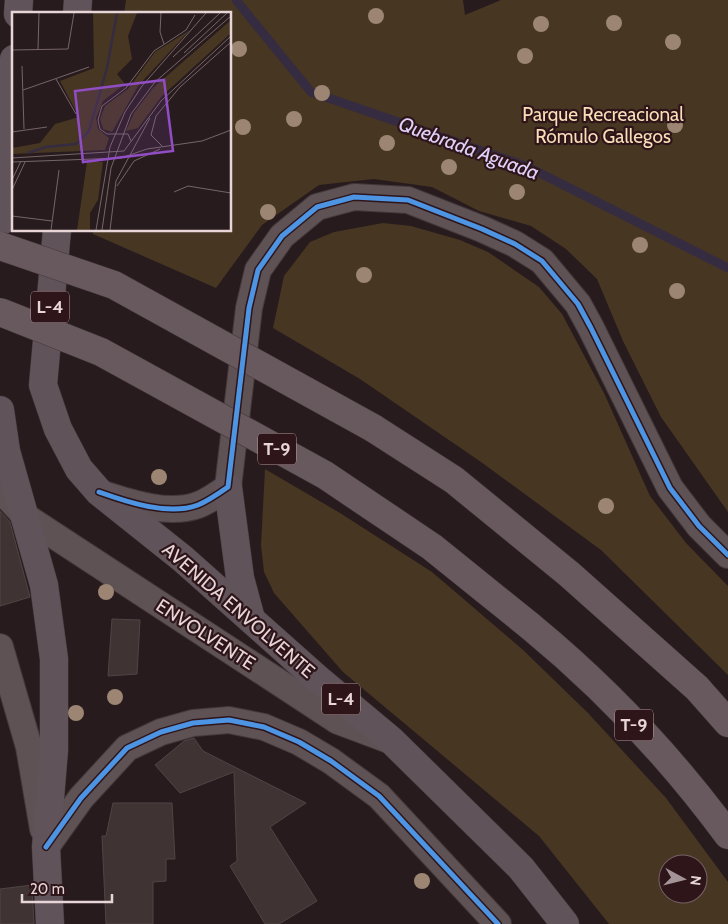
<svg xmlns="http://www.w3.org/2000/svg" width="728" height="924" viewBox="0 0 728 924" font-family="Cabin,sans-serif">
<style>
.green{fill:#463622;fill-rule:evenodd}
.lines{fill:none;stroke-linecap:round;stroke-linejoin:round}
.stream{stroke:#362c42;stroke-width:9}
.building{fill:#3f3433;stroke:#504544}
.street-casing{stroke:#43383a;stroke-width:28}
.primary-casing{stroke:#43383a;stroke-width:29}
.highway-casing{stroke:#43383a;stroke-width:29}
.street{stroke:#5e5254;stroke-width:26}
.primary{stroke:#605359;stroke-width:28}
.highway{stroke:#68595f;stroke-width:28}
.highway-bridge-casing{stroke:#43383a;stroke-width:29;stroke-linecap:butt}
.highway-bridge{stroke:#68595f;stroke-width:28}
.cycleway-casing{stroke:#2e151a;stroke-width:8}
.cycleway{stroke:#4d94e3;stroke-width:5}
.tree{fill:#9c8673}
.labels{text-anchor:middle;stroke-width:4.5;stroke-linejoin:round;paint-order:stroke}
.shield{fill:#2e151a;stroke:#b09b9f;stroke-width:1}
.shield-label{font-size:18px;font-weight:bold;fill:#e8d5d8}
.park-label{font-size:19px;fill:#fbdeb8;stroke:#2e151a}
.street-label{font-size:19px;fill:#e8d5d8;stroke:#2e151a}
.water-label{font-size:20px;font-style:italic;fill:#e0d1fb;stroke:#2e151a}
.inset-river{fill:none;stroke:#362c42;stroke-width:2.5}
.inset-road{fill:none;stroke:#756568;stroke-width:1}
.view{fill:#914ec4;fill-opacity:0.15;stroke:#914ec4;stroke-width:2.5}
.inset-edge{fill:none;stroke:#e8d5d8;stroke-width:2.5}
</style>
<rect width="100%" height="100%" fill="#281b1e"/>
<g class="green">
<path d="M126 0H463L465 15 501 0H728V512L661 417 623 341 597 279 566 249 531 226 479 211 432 187 374 179 319 185 262 225 216 288 93 234V230H230V14H124Z"/>
<path d="M383 223 411 226 460 240 488 252 539 287 562 314 604 393 650 496 686 543 728 586V675L601 550 481 462 360 379 273 328 284 276 310 242 334 232Z"/>
<path d="M265 469 340 513 432 572 522 649 588 713 666 798 728 882V924H609L539 836 343 672 274 593 264 572 261 545ZM668 864H698V894H668Z"/>
</g>
<g class="lines">
<path class="stream" d="M236 0 311 92 526 166 728 268"/>
</g>
<g class="building">
<path d="M0 511 10 522 30 597 0 606Z"/>
<path d="M112 619 140 620 137 674 108 676Z"/>
<path d="M194 738 203 751 306 803 270 827 317 901 279 924H265L230 866 237 861 234 772 180 793 155 765 184 741Z"/>
<path d="M113 803H172L175 859H166V881L153 882V924H106L102 836H106Z"/>
<path d="M32 885 34 924H0V889Z"/>
</g>
<g class="lines">
<g class="street-casing">
<g id="street">
<path d="M0 489 26 517 338 721 386 739"/>
<path d="M100 493C128 502 168 516 198 505 209 501 218 494 228 487L249 308 258 270 282 236 317 207 354 197 408 200 482 229 515 244 542 261 578 304 591 328 670 488 699 526 728 555"/>
<path d="M0 647 29 747 43 829"/>
<path d="M46 847 81 798 127 748 161 732 193 723 229 720 264 727 299 742 331 761 379 796 498 924"/>
</g>
</g>
<g class="primary-casing">
<g id="primary">
<path d="M18 14 19 0"/>
<path d="M77 14 78 0"/>
<path d="M0 222 14 59"/>
<path d="M57 230 43 385 58 429 79 469 99 492 183 559 319 680 392 741 521 868 565 924"/>
<path d="M0 410 6 451 44 585 54 659V750L46 847 50 924"/>
<path d="M228 487 240 578 251 619"/>
</g>
</g>
<g class="highway-casing">
<g id="highway">
<path d="M373 428 454 480 569 574 697 688 728 723"/>
<path d="M530 626C603 686 672 759 728 835"/>
</g>
</g>
<use href="#street" class="street"/>
<use href="#primary" class="primary"/>
<use href="#highway" class="highway"/>
<g class="highway-bridge-casing">
<g id="highway-bridge">
<path d="M0 246 114 285 373 428"/>
<path d="M0 312 101 352 325 475 432 547 530 626"/>
</g>
</g>
<use href="#highway-bridge" class="highway-bridge"/>
<g class="cycleway-casing">
<g id="cycleway">
<path d="M99 492C127 502 168 516 198 505 208 501 218 494 228 487L249 308 258 270 282 236 317 207 354 197 408 200 482 229 515 244 542 261 578 304 591 328 670 488 699 526 728 555"/>
<path d="M46 847 81 798 127 748 161 732 193 723 229 720 264 727 299 742 331 761 379 796 498 924"/>
</g>
</g>
<use href="#cycleway" class="cycleway"/>
</g>
<g class="tree">
<circle cx="376" cy="16" r="8"/>
<circle cx="614" cy="23" r="8"/>
<circle cx="541" cy="24" r="8"/>
<circle cx="673" cy="42" r="8"/>
<circle cx="239" cy="49" r="8"/>
<circle cx="525" cy="56" r="8"/>
<circle cx="322" cy="93" r="8"/>
<circle cx="294" cy="119" r="8"/>
<circle cx="675" cy="125" r="8"/>
<circle cx="243" cy="127" r="8"/>
<circle cx="387" cy="143" r="8"/>
<circle cx="449" cy="167" r="8"/>
<circle cx="517" cy="192" r="8"/>
<circle cx="268" cy="212" r="8"/>
<circle cx="640" cy="245" r="8"/>
<circle cx="364" cy="275" r="8"/>
<circle cx="677" cy="291" r="8"/>
<circle cx="159" cy="477" r="8"/>
<circle cx="606" cy="506" r="8"/>
<circle cx="106" cy="592" r="8"/>
<circle cx="115" cy="697" r="8"/>
<circle cx="76" cy="713" r="8"/>
<circle cx="422" cy="881" r="8"/>
</g>
<g class="labels">
<g class="shield">
<rect x="31" y="291.5" width="38" height="31" rx="4"/>
<rect x="258" y="433.5" width="38" height="31" rx="4"/>
<rect x="322" y="683.5" width="38" height="31" rx="4"/>
<rect x="615" y="709.5" width="38" height="31" rx="4"/>
</g>
<g class="shield-label">
<text x="50" y="313">L-4</text>
<text x="277" y="455">T-9</text>
<text x="341" y="705">L-4</text>
<text x="634" y="731">T-9</text>
</g>
<g class="park-label">
<text x="603" y="121">Parque Recreacional<tspan x="603" dy="22">Rómulo Gallegos</tspan></text>
</g>
<g class="street-label">
<text transform="translate(239 610) rotate(41)" y="7">AVENIDA ENVOLVENTE</text>
<text transform="translate(206 634) rotate(33)" y="7">ENVOLVENTE</text>
</g>
<g class="water-label">
<text transform="translate(469 148) rotate(20)" y="7">Quebrada Aguada</text>
</g>
</g>
<g transform="translate(12 12)">
<rect width="219" height="219" fill="#281b1e"/>
<path d="M81 1H125L116 24 120 47 105 62 113 72 91 89 84 106 86 117 97 126 93 138 0 142V136L28 131 43 112 67 105 48 69 82 56ZM219 8V21L150 84 126 116 114 119 122 101 141 76ZM178 18 126 74 100 120 91 117 88 107 93 94 116 77 143 40ZM75 150H91L86 188 78 201V218H65Z" fill="#463622"/>
<path class="inset-river" d="M16 141 34 135 64 132 77 119 95 56 105 1"/>
<path class="inset-road" d="M149 1 148 20 152 32M26 37 27 1M0 38 56 37 62 1M172 41 215 1M161 45 208 1M10 54 12 117M44 67 64 102M11 78 77 55M0 120 35 115M119 129 116 122H95L88 117 86 108 90 94 114 76 142 39 174 18 183 3M150 134 139 123 144 104 168 75 219 30M0 146 112 139 149 89 219 24M0 150 109 146 135 137 190 129 219 118M0 168 9 149M105 174 122 149 148 137M0 178 13 150M162 180 176 174 219 181M0 204 40 209M39 218 47 158M84 218 98 135 113 100 130 74 194 1M90 218 99 156 119 102 143 70 219 4M98 218 104 169 138 106"/>
<path class="view" d="M152 68 161 139 71 150 63 79Z"/>
<rect width="219" height="219" class="inset-edge"/>
</g>
<g transform="translate(683 879) rotate(97)"><circle r="24" fill="#2e151a" stroke="#786266"/>
<path d="M0-4L9 19L0 12L-9 19Z" fill="#a59497"/>
<text y="-8" font-size="14" font-weight="bold" text-anchor="middle" fill="#e8d5d8">N</text>
</g>
<path d="M22 894v8h90v-8" fill="none" stroke="#e8d5d8" stroke-width="2.5"/>
<text x="30" y="894" font-size="15" fill="#e8d5d8" stroke="#2e151a" stroke-width="4" paint-order="stroke">20 m</text>
</svg>
